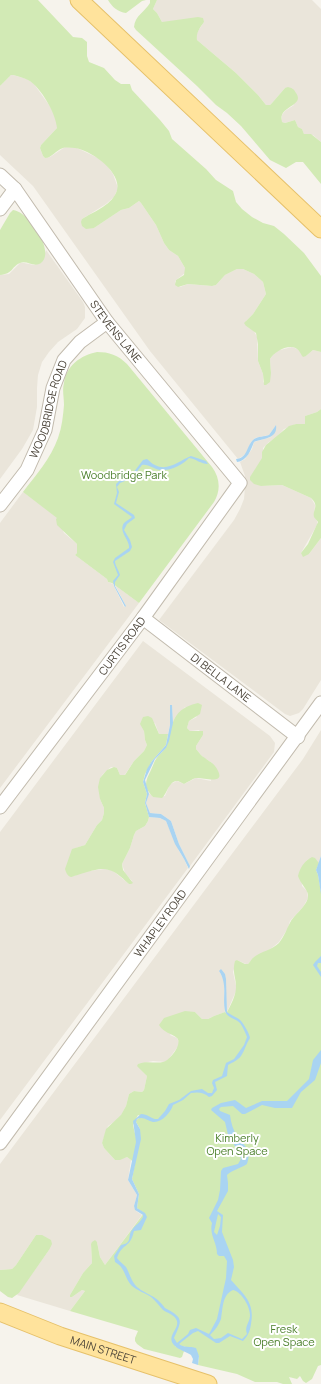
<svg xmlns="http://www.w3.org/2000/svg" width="321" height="1384" viewBox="0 0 321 1384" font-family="Manrope,sans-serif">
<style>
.residential{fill:#eae5da}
.green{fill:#d2eab5;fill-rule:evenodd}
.water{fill:#a9d4f2;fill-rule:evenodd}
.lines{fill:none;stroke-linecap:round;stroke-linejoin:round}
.minor-casing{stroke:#c2bbae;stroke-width:15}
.major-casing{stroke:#e6c16a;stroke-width:19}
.minor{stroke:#fff;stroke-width:13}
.major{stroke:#ffe39c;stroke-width:17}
.labels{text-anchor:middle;stroke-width:4;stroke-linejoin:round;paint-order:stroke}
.street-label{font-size:11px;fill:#4b4439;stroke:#fff}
.park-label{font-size:11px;fill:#4a7f2a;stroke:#fff}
</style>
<rect width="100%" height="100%" fill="#f6f3ec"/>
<g class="residential">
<path d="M157 0H312L321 9V142L313 135 304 134 302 129 298 127 295 120 285 123 282 122V115L285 111 294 105 285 88 272 103 270 105H266L258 95 236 73 197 40 196 35 198 31 204 22H162L157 13 153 9Z"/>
<path d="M11 75H13L27 79 34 84 49 105 57 120V128L41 145 40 148 43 156 45 158 50 157 65 147 77 148 98 158 106 164 113 174 118 188 114 197 106 204 82 219 94 228 121 210 129 208 139 201 141 203 156 225 164 243 169 250 178 256 185 268V273L176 280 175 282 180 287 188 284 211 286 216 285 225 275 237 269H243L254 274 263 282 266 294 253 314 246 321V326L254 331 257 337 258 361 263 374V383L271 373 270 359 276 351 292 347 297 349 306 356 313 350 321 352V409L317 412 305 416V424H296L284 429 276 438 269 442 263 448V458L257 467 261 486 282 485 311 498 315 505 314 516 317 521V525L301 553 309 554 321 538V680L303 709 299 713 290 716 285 714 159 620 234 520 240 509 244 499 245 487V476L240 462 245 459 252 449 254 442 271 437 276 425 269 435 255 438 251 442 246 454 238 459 150 351 33 186 0 155V86Z"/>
<path d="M46 250 83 302 85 307V318L77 329 58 342 49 352 42 362 38 375 37 388V407L33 430 22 449 0 479V275L9 274 20 263H24L34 265 40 263 42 262Z"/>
<path d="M23 492 58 518 64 533 77 544V553L75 555 107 579 108 582 113 584 124 607 126 606 115 585 139 603 0 788V523Z"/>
<path d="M143 641 270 736 275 743 274 752 190 866 179 844 171 821 161 814 150 813 146 803 149 793 153 797 165 796 170 784 175 782 177 781 184 784 196 778 211 781 212 763 203 757 196 749V746L203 735 199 730 190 731 187 728 189 721 197 717 185 707 173 723 172 706 170 705V725L168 734H159L155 723 144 731 145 740 147 745 144 751 134 761 124 776 120 775 117 768 111 767 103 774 100 778V799L104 808V813L102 820 97 825 85 845 76 848 74 876 82 872 104 869 112 870 129 884 132 881 125 873 122 864 130 848 134 835 136 831 145 826 148 821 149 817 160 818 166 821 179 851 184 859 188 868 0 1120V832Z"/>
<path d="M321 730V856L319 863 314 858 307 860 301 869 302 886 307 891 308 898 303 907 290 921 288 928 279 942 268 951 254 957 248 964H246L237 960 233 972 236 986V991L227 1012 225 974 219 971 224 980V1002L225 1012 214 1016 208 1019H202L195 1012 170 1035 177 1038 179 1042V1045L168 1060 165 1062 153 1061 138 1064V1066L147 1076 144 1090 142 1092 134 1091 129 1094 126 1106 121 1116 118 1119 108 1126 102 1143 104 1148 115 1160 127 1157 131 1160 128 1180 137 1195 134 1206 136 1211 142 1215 105 1265 100 1257 97 1242 91 1244 92 1263 83 1273 70 1295 72 1297 82 1290 85 1291 70 1311 17 1295 49 1250 36 1235 16 1265 12 1269 0 1270V1164L303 759Z"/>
</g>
<g class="green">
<path d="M0 0H38L73 37 82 38 87 42V56L89 62 104 68 115 80 121 84H130L132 90 160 120 169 131 172 139 206 169 216 180 233 191 236 202 242 209 252 217 263 223 274 226 284 234 304 253 321 276V352L313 350 306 356 303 357C301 355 300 351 297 349 289 343 274 352 270 359L271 373 270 382 266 385H264L263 374 258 361V344L256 333 246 326 244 323 253 314 266 294 263 282 254 274 243 269H237L225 275 216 285 212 286 188 284 178 287 175 285 176 280 184 275 185 268 178 256 169 250 164 243 156 225 141 203 139 201 129 208 121 210 94 228 86 229 82 226 81 222 82 219C93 212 110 206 116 193 125 174 91 150 75 148 71 148 66 147 63 148 56 150 52 158 45 158L43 156 40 148 41 145 57 128C56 114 41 87 28 80 24 78 18 76 13 75H11L0 86Z"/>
<path d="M108 0H146L142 1 126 13C118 12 112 7 108 0Z"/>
<path d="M150 0H157L153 9 157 13 162 22 198 17 203 18 204 22C200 28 196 32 197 40L236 73 258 95 266 105H270L272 103 285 88 288 87C292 88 294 89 296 93 304 104 285 106 282 115 281 117 282 120 282 122L285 123 295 120 298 127 302 129 304 134H311L321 142V184L303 162H296L286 168 270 160 241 126 227 113 216 105 197 86 136 30 134 27C135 15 145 12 150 3Z"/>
<path d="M13 210C28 211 56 251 41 263 34 268 27 260 20 263 11 267 13 274 0 275V230L10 213Z"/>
<path d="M97 352C109 352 118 355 127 364L212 467C220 478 221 490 214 502L139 603 112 583 108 582 107 579 75 555 77 553V544L57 525 56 519 57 518 23 492C36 475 51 458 58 438 62 427 63 416 64 405 64 397 62 390 64 383 66 366 81 355 97 352Z"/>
<path d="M321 409V538L309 554 303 557 301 553 308 544 318 522C317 520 315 519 314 517 312 510 320 506 311 498L282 485 261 486 254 484 250 480V477L262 458V452L266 445 289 426 296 424H305V416L317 412Z"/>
<path d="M198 703 202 705 200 714 189 721 187 728 190 731H203V735L196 746V749C199 752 201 756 205 758 208 761 212 762 215 766 230 787 203 777 196 778 192 779 188 782 184 784 182 783 180 782 178 781 169 780 167 794 162 798L153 797C143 786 145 782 151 770 153 766 154 762 156 759 159 754 164 751 166 747 169 741 169 735 171 729 175 713 182 707 198 703Z"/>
<path d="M148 716 152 718 159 734H168L166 745 152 761 145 774 143 782 147 794 145 803 149 817 148 821 145 826 136 831 134 835 130 848 122 864 123 870 133 883 131 884H129C121 877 115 870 104 869 96 868 72 877 71 877 67 876 66 872 65 869L72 849 85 845 97 825 102 820 104 813V808L100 799 98 787 100 778 107 770 114 767 117 768 120 775H125L134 761 144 751 147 745 145 740 144 731 140 724 143 717Z"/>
<path d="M312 857 315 858 319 863 316 870 318 875 321 892V1365L318 1366 312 1379 306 1383 303 1381 300 1376 297 1379 289 1377 292 1384H283L277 1382H255L237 1374 198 1365 199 1356 190 1347H186L178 1345 175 1346 184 1351 182 1357 180 1358 144 1349 137 1344 135 1341V1338L138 1331 70 1311 85 1291 82 1290 72 1297H70V1295L83 1273 92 1263 91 1244 92 1242 95 1240 97 1242 100 1257 105 1265 144 1213 137 1208 139 1194 132 1179 135 1163 127 1157 120 1160H115L104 1148 102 1143 106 1129 121 1115 126 1106 129 1094 134 1091 142 1092 144 1090 147 1076 137 1066 138 1064C146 1060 155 1064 163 1062 169 1061 183 1044 177 1038 171 1033 164 1033 159 1025L164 1018 185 1011 195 1012 202 1019H208L214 1016 225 1012 228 1015 227 1012C231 1005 236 995 236 987 236 976 232 973 235 961L237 960 245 964H248C250 962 252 958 254 957 262 951 272 950 279 943 284 937 287 928 291 921 295 914 309 904 308 895 308 890 300 883 298 876 300 868 304 861 312 857ZM138 1115 145 1118 141 1117 136 1120V1122L140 1129 136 1138 133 1125Z"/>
<path d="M36 1235H42L51 1240 52 1244 49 1250 19 1293 12 1298 8 1297 0 1291V1270L12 1269 16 1265Z"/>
</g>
<g class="water">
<path d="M276 425C278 439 264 438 254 442 251 450 247 461 237 462L236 459C248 458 246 447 253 440 257 436 264 437 269 435Z"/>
<path d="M191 456 206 461 208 464C201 464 196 459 189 458 182 465 171 471 160 470 153 469 149 464 142 465L132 478 120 483 117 487 119 492 116 503 134 515 135 518 127 524 124 530 130 540 132 547 130 551 115 561C115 566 119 570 120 575L115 582V586L126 606 125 607 114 586 113 581 118 575 113 562 115 558 129 548C130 540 118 532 124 523 126 521 130 519 132 517L114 504 117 493 116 484 119 481 130 477 143 460 147 459C150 461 152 464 155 465 168 472 180 460 191 456Z"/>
<path d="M170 705H172L173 723 169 741 166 748 155 759 145 780 149 794 146 803 150 813 161 814 171 821 179 844 190 866 189 869 184 859 175 844 166 821 160 818 149 817 145 803 147 794 143 782 147 769 152 761 166 745 170 725Z"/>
<path d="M321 856V894L318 875 316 870Z"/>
<path d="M321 956V963H318L317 966 321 972V977L313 965 315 962Z"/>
<path d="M221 969 225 974 226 979 227 1012C232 1016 239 1018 241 1021 244 1024 250 1035 250 1038 246 1044 245 1050 241 1056 237 1061 233 1062 228 1065L227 1076 215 1082 217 1090 212 1096 209 1097C203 1092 198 1092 191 1093L183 1100 173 1105C171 1112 162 1123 153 1122 147 1121 144 1116 137 1119L136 1122 140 1129 141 1139 132 1179 139 1194 137 1208 145 1213 147 1217 141 1230 134 1231C130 1249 122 1243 117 1258 119 1261 123 1264 126 1267 130 1274 131 1281 137 1287 148 1296 155 1294 165 1308 184 1318 182 1320 174 1338L177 1343 188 1334 190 1330 196 1328 209 1334 217 1319 226 1278 227 1261 224 1256H219L217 1254C217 1242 209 1235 212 1223L209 1218 218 1200 220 1190 221 1171 223 1168 238 1164 241 1159 238 1151 228 1135 225 1122 211 1110 212 1108 221 1103 235 1100 246 1108 262 1101H287L309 1079 313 1060 321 1050V1063L315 1080 301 1092 292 1108H275L262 1105 245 1114H242L233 1106 221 1107 219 1109 220 1111 230 1115C231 1123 233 1130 237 1136 245 1148 252 1148 247 1164 241 1168 232 1170 227 1175L228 1183V1191L217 1211 223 1215 222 1232 233 1260 234 1267 231 1280C244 1295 255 1302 251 1324 250 1331 248 1336 243 1341L230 1336 219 1343H216L198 1331 193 1333 179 1344C184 1348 190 1346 196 1348L199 1356 198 1365 192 1363 193 1359 191 1355C187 1352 179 1350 175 1346 164 1336 182 1328 176 1319 173 1314 167 1313 163 1310 159 1306 156 1301 151 1297 145 1293 138 1291 132 1286 124 1278 126 1268 115 1262L114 1256 121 1245C133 1243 127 1237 132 1230 135 1225 140 1223 143 1217V1215L135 1210 134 1206 137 1195 128 1180 136 1142 133 1121 141 1114C148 1114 152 1120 158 1119L165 1111 169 1104 179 1100 191 1091 202 1089 208 1093H212L214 1088 212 1083 213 1080 222 1076 226 1063 234 1059 244 1045 247 1037C245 1032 243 1027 240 1023 235 1018 227 1018 225 1011 222 996 228 985 219 971ZM218 1214 221 1217 220 1226 217 1235 214 1232ZM233 1290C242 1292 250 1307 250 1315 250 1323 244 1326 247 1334L242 1339 228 1333 221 1338 214 1339 210 1335C215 1330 219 1325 221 1319 223 1308 222 1295 233 1290Z"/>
</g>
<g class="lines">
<g class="minor-casing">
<g id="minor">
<path id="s1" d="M0 175 15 189 107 322 240 483 143 618 0 807"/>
<path d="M0 209 15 189"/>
<path id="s2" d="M0 505 27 470 45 430 53 388 64 360 80 342 107 322"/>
<path id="s3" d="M143 618 298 737"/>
<path id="s4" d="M0 1143 321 703"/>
</g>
</g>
<g class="major-casing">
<g id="major">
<path d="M79 0 321 229"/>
<path id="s5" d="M0 1312 60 1336 208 1384"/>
</g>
</g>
<use href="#minor" class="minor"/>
<use href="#major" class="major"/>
</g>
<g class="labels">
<g class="street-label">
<text dy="4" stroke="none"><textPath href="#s1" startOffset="195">STEVENS LANE</textPath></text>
<text dy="4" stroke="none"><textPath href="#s2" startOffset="109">WOODBRIDGE ROAD</textPath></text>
<text transform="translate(122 646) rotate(-53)" y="4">CURTIS ROAD</text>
<text dy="4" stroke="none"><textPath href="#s3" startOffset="98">DI BELLA LANE</textPath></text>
<text dy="4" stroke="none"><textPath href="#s4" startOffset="272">WHAPLEY ROAD</textPath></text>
<text dy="4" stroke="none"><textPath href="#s5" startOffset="110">MAIN STREET</textPath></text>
</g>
<g class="park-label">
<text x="124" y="479">Woodbridge Park</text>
<text x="237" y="1142">Kimberly<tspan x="237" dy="13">Open Space</tspan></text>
<text x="284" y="1333">Fresk<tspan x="284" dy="13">Open Space</tspan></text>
</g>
</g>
</svg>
